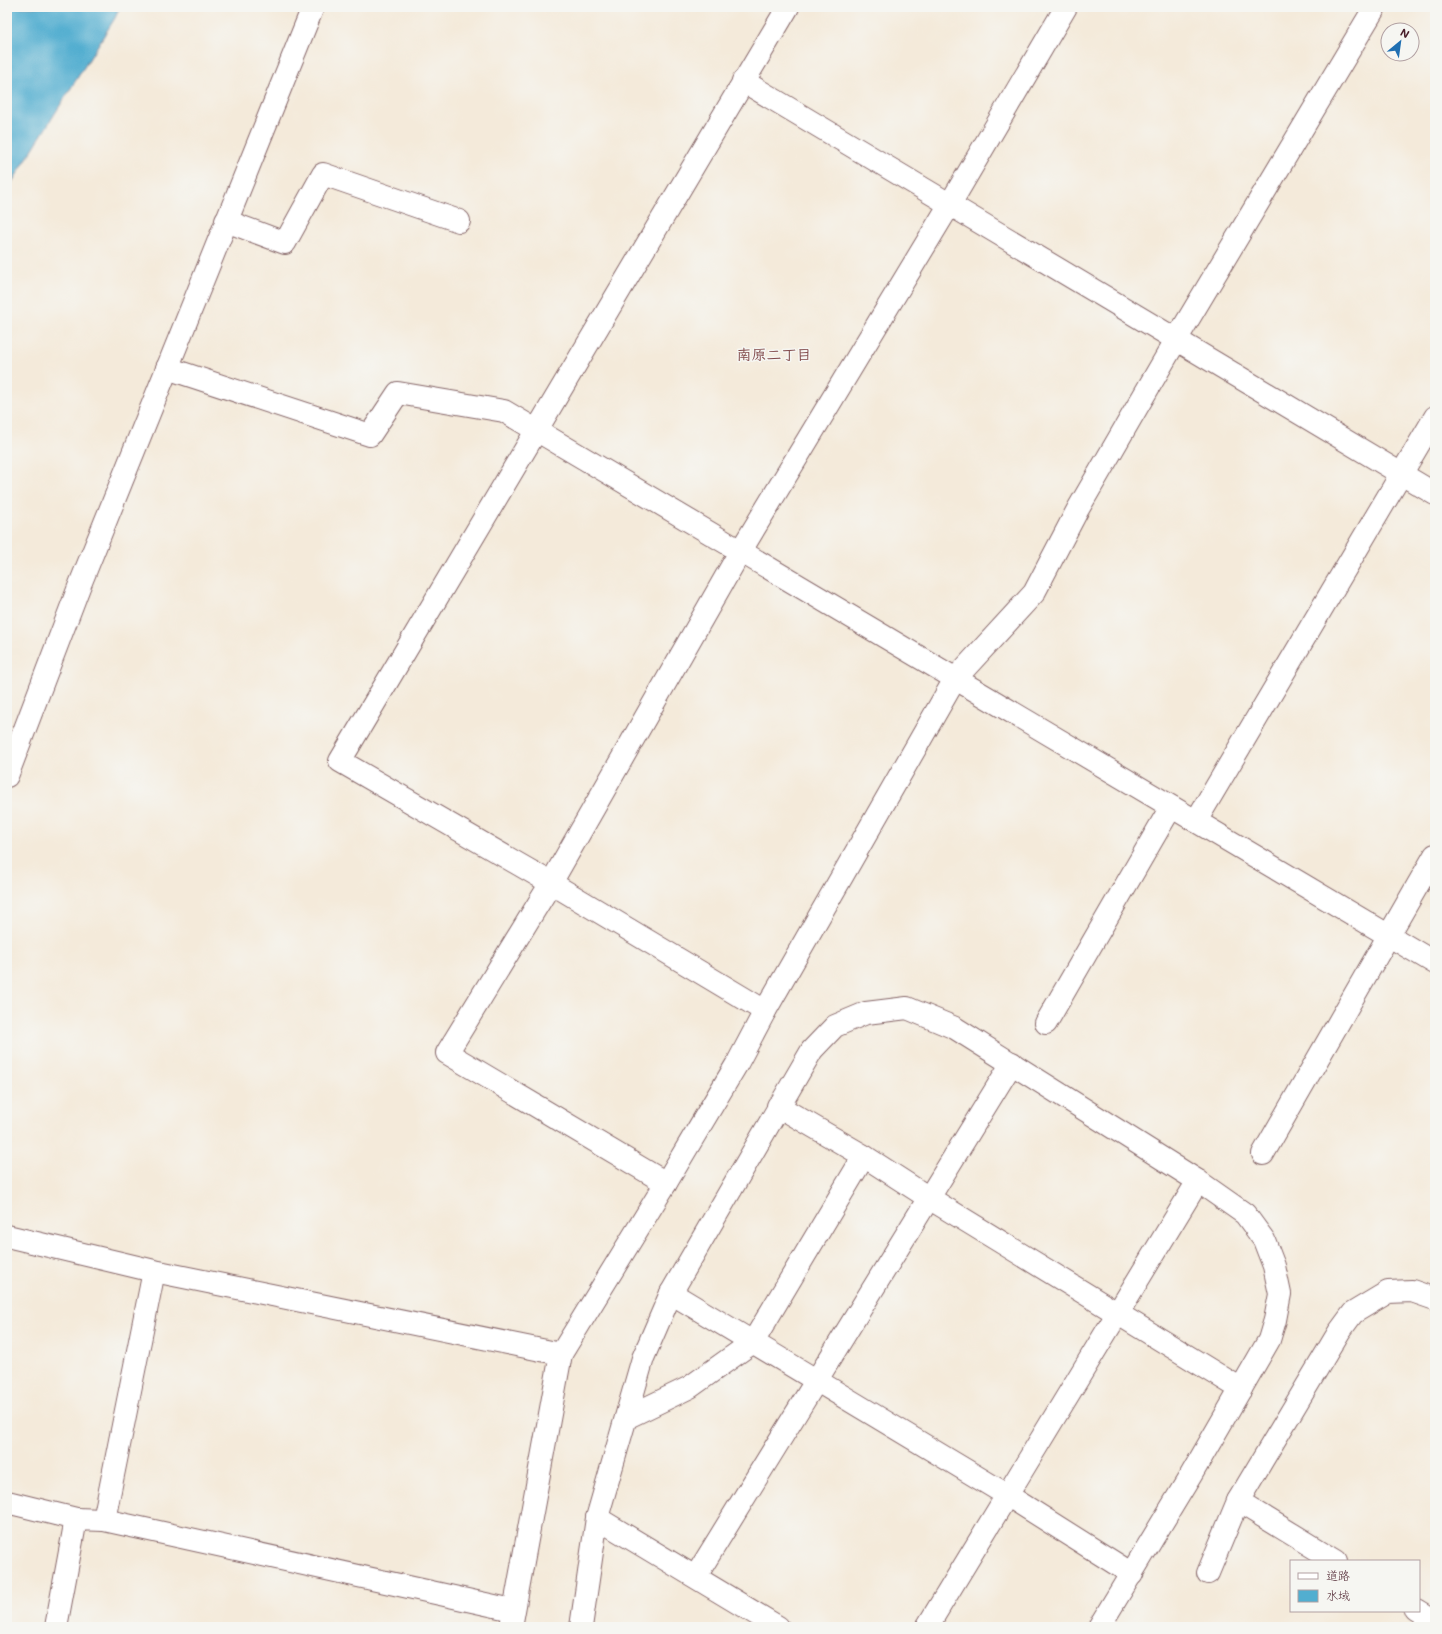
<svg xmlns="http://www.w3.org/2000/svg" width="1442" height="1634" viewBox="0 0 1442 1634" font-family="Mali,'Klee One',sans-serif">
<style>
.water{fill:#52aed0;stroke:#4e667e}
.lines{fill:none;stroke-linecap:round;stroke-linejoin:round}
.minor-casing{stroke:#866668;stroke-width:24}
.minor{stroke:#fff;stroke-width:22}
.labels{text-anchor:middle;stroke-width:3;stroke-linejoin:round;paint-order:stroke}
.neighbourhood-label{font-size:15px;font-weight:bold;fill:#834c4d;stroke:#f6f6f2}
</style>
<rect width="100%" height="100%" fill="#f6f6f2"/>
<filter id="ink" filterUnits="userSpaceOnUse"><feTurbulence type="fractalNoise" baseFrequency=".025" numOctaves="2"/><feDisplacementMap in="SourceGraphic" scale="8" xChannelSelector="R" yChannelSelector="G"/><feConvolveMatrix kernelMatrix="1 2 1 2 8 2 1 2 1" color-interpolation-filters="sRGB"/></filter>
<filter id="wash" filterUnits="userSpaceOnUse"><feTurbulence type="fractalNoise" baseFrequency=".012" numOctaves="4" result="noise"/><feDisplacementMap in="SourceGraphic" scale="16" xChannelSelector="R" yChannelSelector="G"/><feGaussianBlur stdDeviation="0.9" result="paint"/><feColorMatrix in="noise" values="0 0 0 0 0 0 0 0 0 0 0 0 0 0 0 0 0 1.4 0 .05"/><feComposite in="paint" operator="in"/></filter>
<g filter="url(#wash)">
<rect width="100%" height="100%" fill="#f4eada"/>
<path class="water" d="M7 7H120L115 18 7 190Z"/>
</g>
<g filter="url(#ink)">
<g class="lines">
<g class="minor-casing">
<g id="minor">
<path d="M743 81 1435 494"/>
<path d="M226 221 285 243 323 174 459 221"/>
<path d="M167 368 370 435 398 393 504 411 1435 963"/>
<path d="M7 776 79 587 313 7"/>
<path d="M1196 821 1435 417"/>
<path d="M765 1011 551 883 340 761 788 7"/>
<path d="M1046 1023 1171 807"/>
<path d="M778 1106 864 1156 929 1198 1241 1389"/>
<path d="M1263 1154 1435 855"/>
<path d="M666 1183 447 1053 551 883 740 552 950 204 1066 7"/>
<path d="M7 1236 154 1271 561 1354"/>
<path d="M671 1293 1007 1495 1132 1574"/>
<path d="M626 1418 690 1387 753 1342 864 1156"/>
<path d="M1238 1501 1336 1561"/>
<path d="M7 1502 76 1519"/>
<path d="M597 1518 778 1627"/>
<path d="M104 1520 154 1271"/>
<path d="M1208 1573 1238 1501 1339 1332 1353 1313 1388 1292 1412 1291 1435 1299"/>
<path d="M696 1576 1012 1063"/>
<path d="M1417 1611 1435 1622"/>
<path d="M56 1627 76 1519 104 1520 513 1610"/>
<path d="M511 1627 561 1354 666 1183 738 1062 765 1011 955 679 1034 593 1078 509 1176 340 1375 7"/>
<path d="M581 1627 597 1518 643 1358 671 1293 812 1050 835 1026 866 1013 907 1008 955 1028 1198 1181 1245 1214 1264 1240 1274 1266 1280 1294 1275 1320 1269 1340 1191 1475 1099 1627"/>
<path d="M927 1627 1198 1181"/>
</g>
</g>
<use href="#minor" class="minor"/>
</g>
</g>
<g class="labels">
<g class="neighbourhood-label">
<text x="774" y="360">南原二丁目</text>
</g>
</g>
<rect width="1442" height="1634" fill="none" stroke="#f6f6f2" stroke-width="24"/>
<rect x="1290" y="1560" width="130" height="52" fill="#f6f6f2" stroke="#b1a0a2"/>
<rect x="1298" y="1573" width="20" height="6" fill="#ffffff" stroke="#b1a0a2"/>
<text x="1326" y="1580" font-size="12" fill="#4a1f2b">道路</text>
<rect x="1298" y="1590" width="20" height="12" fill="#52aed0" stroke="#b1a0a2"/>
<text x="1326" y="1600" font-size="12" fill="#4a1f2b">水域</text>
<g transform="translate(1400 42) rotate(29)"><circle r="19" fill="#f6f6f2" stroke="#b1a0a2"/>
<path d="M0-3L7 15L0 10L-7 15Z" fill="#1f6fb2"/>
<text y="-6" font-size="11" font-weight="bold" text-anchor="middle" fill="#4a1f2b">N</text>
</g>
</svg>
